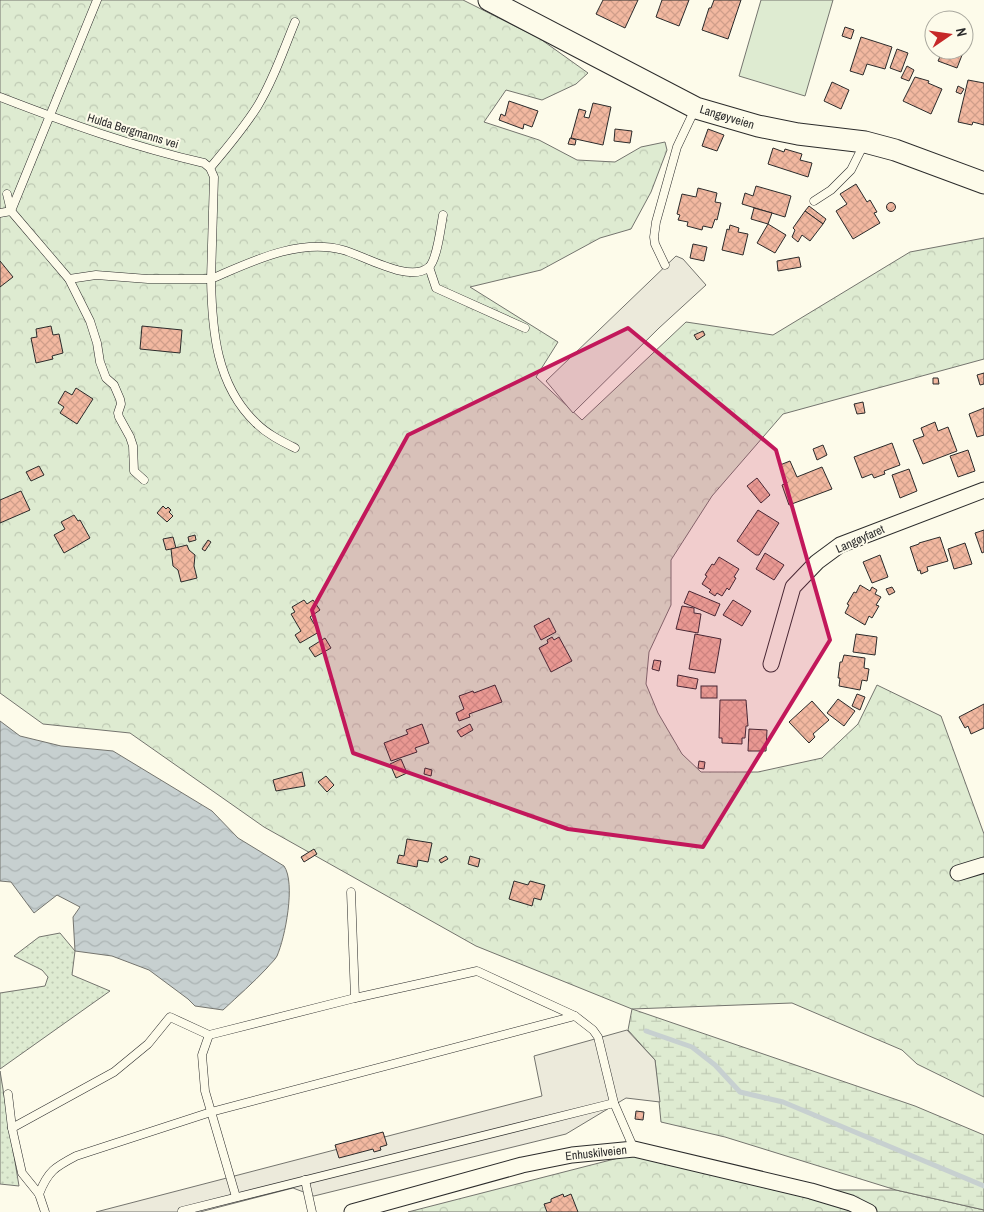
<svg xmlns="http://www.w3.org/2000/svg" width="984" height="1212" viewBox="0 0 984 1212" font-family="'Archivo Narrow',sans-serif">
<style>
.grass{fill:#deebd1;stroke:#74746e}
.forest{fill:url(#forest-crowns);stroke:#74746e}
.wetland{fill:url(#wetland-marsh);stroke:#74746e}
.park{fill:url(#park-dots);stroke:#74746e}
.parking{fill:#eceadb;stroke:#74746e}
.water{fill:url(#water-waves);stroke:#74746e}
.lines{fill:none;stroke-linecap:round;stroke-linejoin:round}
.stream{stroke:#c7d0d0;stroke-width:5}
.building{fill:url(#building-cross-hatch);stroke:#2b2b2b}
.service-casing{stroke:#2b2b2b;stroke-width:9}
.minor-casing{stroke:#2b2b2b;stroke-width:17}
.secondary-casing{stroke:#2b2b2b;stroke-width:23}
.service{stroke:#fdfbea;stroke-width:8}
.minor{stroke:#fdfbea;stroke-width:15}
.secondary{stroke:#fdfbea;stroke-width:21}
.marked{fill:#c2185b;fill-opacity:0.2;stroke:#c2185b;stroke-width:4;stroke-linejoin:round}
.labels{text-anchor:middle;stroke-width:4;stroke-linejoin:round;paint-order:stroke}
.street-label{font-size:12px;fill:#2b2b2b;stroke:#fdfbea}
</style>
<defs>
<pattern id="forest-crowns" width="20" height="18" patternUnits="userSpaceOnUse" patternTransform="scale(1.25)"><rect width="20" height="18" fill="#deebd1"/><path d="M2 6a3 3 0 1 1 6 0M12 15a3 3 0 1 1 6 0" fill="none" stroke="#bfcab4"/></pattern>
<pattern id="wetland-marsh" width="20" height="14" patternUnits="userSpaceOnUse" patternTransform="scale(1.25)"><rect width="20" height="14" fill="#deebd1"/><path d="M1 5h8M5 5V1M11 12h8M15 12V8" fill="none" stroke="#bfcab4"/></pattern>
<pattern id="park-dots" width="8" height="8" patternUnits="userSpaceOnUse" patternTransform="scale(1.25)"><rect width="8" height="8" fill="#deebd1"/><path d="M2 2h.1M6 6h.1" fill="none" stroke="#bfcab4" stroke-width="1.8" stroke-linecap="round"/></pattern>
<pattern id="water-waves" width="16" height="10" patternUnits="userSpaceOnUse" patternTransform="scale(1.25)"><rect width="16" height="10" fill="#c7d0d0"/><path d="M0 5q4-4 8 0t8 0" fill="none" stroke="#abb3b3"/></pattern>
<pattern id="building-cross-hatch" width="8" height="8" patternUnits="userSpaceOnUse" patternTransform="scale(1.25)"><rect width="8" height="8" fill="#f2b8a0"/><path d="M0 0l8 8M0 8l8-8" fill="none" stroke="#d09e8a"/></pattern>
</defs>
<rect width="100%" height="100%" fill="#fdfbea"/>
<path class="grass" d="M761 0H833L805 96 739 76Z"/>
<g class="forest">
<path d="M0 0H463L539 38 588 73 576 84 542 100 506 90 484 122 539 140 577 160 615 162 641 147 665 142 667 150 651 192 631 229 600 238 541 270 470 287 558 342 536 377 582 420 686 322 773 335 910 252 984 238V359L783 414 712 496 671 560V605L649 652 646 684 658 713 682 754 701 772H758L822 758 858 724 877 685 941 716 984 834V1097L917 1064 902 1050 792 1003 632 1009 476 946 264 827 130 733 43 724 0 693Z"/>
<path d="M634 1154 774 1190H896L984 1210V1212H408Z"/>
</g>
<path class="wetland" d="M632 1009 915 1106 984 1135V1210L896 1190 725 1137 661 1122 655 1060 628 1030Z"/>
<g class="park">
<path d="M60 933 75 951 72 975 110 991 0 1069V993L45 986 48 977 42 970 14 956 39 937Z"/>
<path d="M0 1071 19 1186 0 1184Z"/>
</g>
<g class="parking">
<path d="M676 256 683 259 706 285 659 328 573 413 546 381Z"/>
<path d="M627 1030 655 1060 660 1102 626 1098 566 1134 314 1196 293 1188 200 1212H96L542 1096 534 1056Z"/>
</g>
<path class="water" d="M0 721 20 736 61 746 113 751 212 811 238 838 284 866C296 883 285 938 277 956 275 960 270 964 267 968 253 983 238 996 223 1010L195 1006 188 999 149 970 112 956 75 951 73 917 80 907 57 895 34 913 11 882 0 881Z"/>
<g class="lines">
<path class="stream" d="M646 1031 692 1047 715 1065 740 1092 783 1102 984 1186"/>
</g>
<g class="building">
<path d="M603 0H638L625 28 596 14Z"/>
<path d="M662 0H689L679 26 656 17Z"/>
<path d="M714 0H741L728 39 702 30 709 8H711Z"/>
<path d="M845 27 854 30 851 39 842 36Z"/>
<path d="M861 37 892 47 885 69 867 64 863 75 850 71Z"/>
<path d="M897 49 908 53 901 72 890 68Z"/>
<path d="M943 50H964L957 68 938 61Z"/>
<path d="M907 66 914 70 909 81 901 78Z"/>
<path d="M915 77 929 81 928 83 942 89 931 114 903 101Z"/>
<path d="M968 80 984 83V125L973 122 972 125 958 122Z"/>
<path d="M832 82 849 90 841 109 824 101Z"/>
<path d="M958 86 964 89 961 94 956 92Z"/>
<path d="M509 101 538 111 532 127 524 124 523 129 499 120 501 114 505 116Z"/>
<path d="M593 103 611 107 603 145 571 138 579 109 586 111 584 117 589 118Z"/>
<path d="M615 129 632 131 630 143 614 141Z"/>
<path d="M708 129 724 135 717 151 702 146Z"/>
<path d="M570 138 576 140 575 145 568 144Z"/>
<path d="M773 148 784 152 785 149 802 154 800 160 812 163 808 177 768 164Z"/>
<path d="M856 184 867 202 870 200 877 212 874 213 880 223 853 239 836 211 847 204 840 194Z"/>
<path d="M756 186 791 196 785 217 742 204 745 193 753 196Z"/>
<path d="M698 188 717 193 715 202 721 203 717 220 715 219 712 228 703 226 702 230 687 226 688 222 678 220 680 215 677 214 682 194 696 197Z"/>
<circle cx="891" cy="207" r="4.5"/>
<path d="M809 206 826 219 823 224 805 211Z"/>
<path d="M754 208 772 213 768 224 751 219Z"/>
<path d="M805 211 823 224 810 241 802 235 798 242 792 237 795 230 793 228Z"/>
<path d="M768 224 786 235 775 253 757 243Z"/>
<path d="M730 225 739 228 738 232 748 234 743 255 722 250 727 229 729 230Z"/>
<path d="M693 244 707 247 704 261 690 258Z"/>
<path d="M799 257 801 267 778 271 777 261Z"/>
<path d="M0 261 13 277 0 287Z"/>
<path d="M51 326 53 335 59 334 63 353 52 356 53 359 36 363 31 338 37 337 36 329Z"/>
<path d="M142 326 182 330 180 353 140 349Z"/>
<path d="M703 331 705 335 697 340 694 335Z"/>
<path d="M984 373V384L980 385 977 375Z"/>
<path d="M933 378H938L939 384H933Z"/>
<path d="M76 388 93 399 77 424 60 413 64 407 58 403 65 391 72 395Z"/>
<path d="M863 402 865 413 857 414 854 404Z"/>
<path d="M984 408V435L977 437 969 414Z"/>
<path d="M935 422 938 431 948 427 957 451 923 464 913 440 924 436 921 428Z"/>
<path d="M892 443 900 465 884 471 885 474 874 478 872 474 862 478 854 457Z"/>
<path d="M823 445 827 455 817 460 813 449Z"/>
<path d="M968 450 975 471 958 477 950 456Z"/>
<path d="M790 461 797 477 822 467 832 489 789 505 782 485 787 483 780 465Z"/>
<path d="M39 466 44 475 31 481 26 472Z"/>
<path d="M909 469 917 491 900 498 892 475Z"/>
<path d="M757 478 770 495 761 503 747 486Z"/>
<path d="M21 491 30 510 0 523V500Z"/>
<path d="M163 506 166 509 168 507 171 510 169 512 173 516 167 522 157 513Z"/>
<path d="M758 510 779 523 759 555H756L737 541Z"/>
<path d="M74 515 78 521 80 520 90 538 64 553 54 535 65 529 61 522Z"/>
<path d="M984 530V552L982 553 975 533Z"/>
<path d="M195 535 196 540 189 542 188 537Z"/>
<path d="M173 537 176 548 166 550 163 539Z"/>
<path d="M940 537 948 561 927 567 928 571 921 574 920 570 918 571 910 547 919 544V543Z"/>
<path d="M208 540 211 542 205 551 202 549Z"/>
<path d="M965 543 972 564 954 569 948 549Z"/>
<path d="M187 545 189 550 195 555 194 566 197 578 181 582 178 570 173 566 171 549Z"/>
<path d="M765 553 784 565 774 580 756 569Z"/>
<path d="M880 555 888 577 872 583 863 562Z"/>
<path d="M719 557 739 569 734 577 736 578 729 590 727 588 722 596 717 593 715 596 709 592 711 590 702 584 707 576 705 575 712 564 714 565Z"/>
<path d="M860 585 870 591 872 587 877 590 875 594 881 597 876 605 879 606 872 618 869 616 865 625 845 613 849 605 847 604 854 592 856 593Z"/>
<path d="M892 587 895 592 889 595 886 589Z"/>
<path d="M689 591 720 604 715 616 684 603Z"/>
<path d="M304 600 307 604 313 600 320 610 310 617 319 632 300 643 295 635 301 631 291 614 295 612 292 607Z"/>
<path d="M733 600 751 611 742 626 723 615Z"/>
<path d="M682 606 694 608V613L701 614 698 633 676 629Z"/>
<path d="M549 618 556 632 541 640 534 626Z"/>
<path d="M695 634 721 639 715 673 689 669Z"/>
<path d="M856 634 877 637 875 655 853 652Z"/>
<path d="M552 637 554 640 559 637 572 661 551 672 539 648 548 643 547 640Z"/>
<path d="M325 638 331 648 315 657 309 648Z"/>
<path d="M844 655 865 658 864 668 869 669 867 681 862 680 860 690 839 686 840 678H838L840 662H842Z"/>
<path d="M654 660 661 661 659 671 652 669Z"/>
<path d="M678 675 698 679 696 689 677 686Z"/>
<path d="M495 685 502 702 469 714 470 717 459 721 456 713 464 709 459 696 473 691 474 693Z"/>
<rect x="701" y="686" width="16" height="12"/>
<path d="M857 694 865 697 860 710 852 706Z"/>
<path d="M838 699 855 711 844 726 827 713Z"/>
<path d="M720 700H746L748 726H746L745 738H742V744L722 743V738H719Z"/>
<path d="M812 701 829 720 813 734 815 737 809 743 789 722Z"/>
<path d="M984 704V728L971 734 968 726 965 728 959 717Z"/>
<path d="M422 724 429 743 415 748 417 752 391 761 384 743 408 734 406 730Z"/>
<path d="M470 724 473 730 461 737 457 731Z"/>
<path d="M749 729 767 730 766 751H748Z"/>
<path d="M401 759 407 773 396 778 390 764Z"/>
<path d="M699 761 705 762 704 769 698 768Z"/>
<path d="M425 768 432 770 431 776 424 774Z"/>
<path d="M302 772 305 786 276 791 273 780Z"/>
<path d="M326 776 334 785 327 792 318 782Z"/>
<path d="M407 839 432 843 428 862 418 860 417 867 397 863 399 855 404 856Z"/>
<path d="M314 849 317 854 304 862 301 857Z"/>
<path d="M446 856 448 859 441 863 439 860Z"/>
<path d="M470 856 480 859 478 867 468 864Z"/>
<path d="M514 881 528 885 530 881 545 885 541 900 534 898 532 906 509 899Z"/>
<path d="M636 1111 644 1112 643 1120 635 1119Z"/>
<path d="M383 1132 387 1145 380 1147 381 1150 374 1152 373 1149 339 1158 335 1145Z"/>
<path d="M563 1194 564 1197 571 1194 578 1212H547L544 1204 551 1202V1199Z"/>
</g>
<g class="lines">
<g class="service-casing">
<g id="service">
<path d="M0 97C67 123 134 147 204 163L210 168 214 177 211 279C251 262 298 238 343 250 363 255 410 284 429 267 437 260 441 226 443 215"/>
<path d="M210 168C227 148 243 129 257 107 273 81 283 51 295 22"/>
<path d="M7 194 11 211 69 279 96 275 148 279H211C212 330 216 385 256 423 267 434 281 441 295 448"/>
<path d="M814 201 831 190 851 170 864 144"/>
<path d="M0 213 11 211 97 0"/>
<path d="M665 265 655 244 654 237 656 222 677 147 695 109"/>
<path d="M429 267 436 288 525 328"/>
<path d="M69 279 90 321 97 343 100 362 106 378 114 385 120 399 121 404 118 413 119 417 130 437 133 446 134 471 144 480"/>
<path d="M351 892 355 998"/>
<path d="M209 1035 202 1055 205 1091 236 1197"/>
<path d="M8 1094 12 1128 22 1173 39 1194 45 1212"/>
<path d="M12 1128 114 1072 148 1044 170 1017 209 1035 355 998 477 971 575 1016 593 1030 598 1037 614 1103 634 1149"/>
<path d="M305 1180 312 1212"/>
<path d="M39 1194C48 1171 55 1167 76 1156L211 1112 575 1016"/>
<path d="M183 1212 182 1211 614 1103"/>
</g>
</g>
<g class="minor-casing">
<g id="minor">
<path d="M771 664 793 587 817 562 840 545 984 490"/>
<path d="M958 873 984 865"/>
<path d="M352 1212 522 1165 572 1155 634 1149 811 1191 851 1203 869 1212"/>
</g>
</g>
<g class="secondary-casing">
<path id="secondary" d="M489 0 696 108 758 126 798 134 865 142 895 150 984 183"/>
</g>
<use href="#service" class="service"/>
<use href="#minor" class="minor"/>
<use href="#secondary" class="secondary"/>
</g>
<path class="marked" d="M628 328 776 450 830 640 703 847 568 829 353 753 312 610 408 435Z"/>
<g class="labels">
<g class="street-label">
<text transform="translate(727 117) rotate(17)" y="4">Langøyveien</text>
<text transform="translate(133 131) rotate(17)" y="4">Hulda Bergmanns vei</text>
<text transform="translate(860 539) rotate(-24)" y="4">Langøyfaret</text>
<text transform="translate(596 1153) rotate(-6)" y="4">Enhuskilveien</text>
</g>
</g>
<g transform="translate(949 35) rotate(77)"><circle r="24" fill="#fdfbea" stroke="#a9a89e"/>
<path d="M0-4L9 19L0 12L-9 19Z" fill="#c62828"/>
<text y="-8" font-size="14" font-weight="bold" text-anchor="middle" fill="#2b2b2b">N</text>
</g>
</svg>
